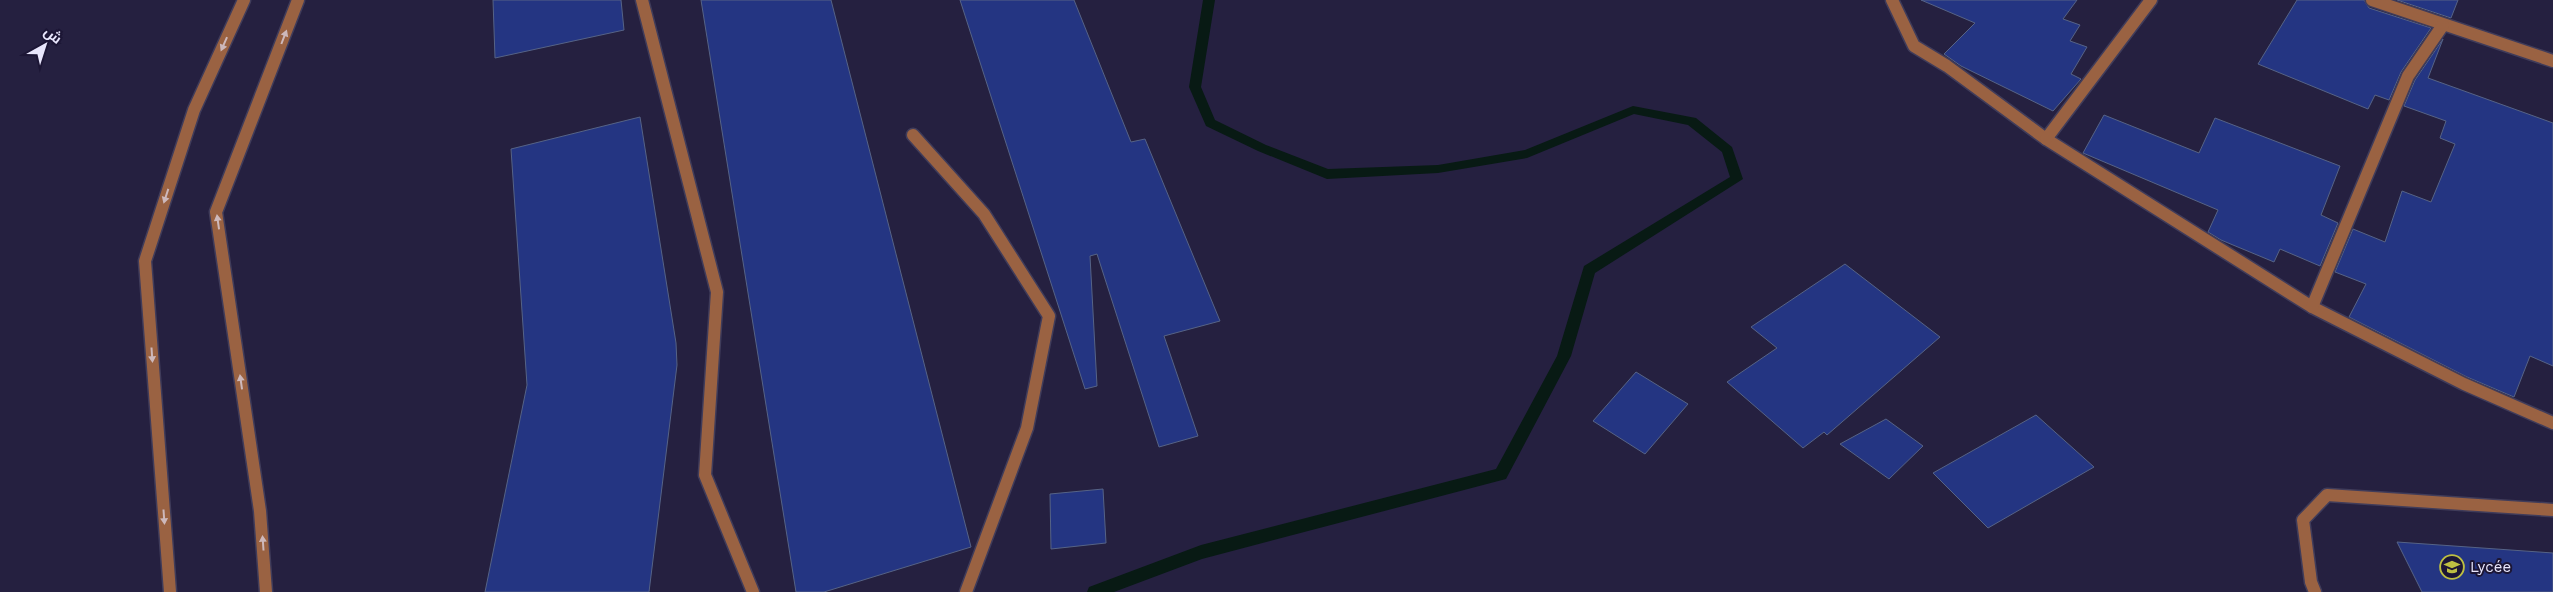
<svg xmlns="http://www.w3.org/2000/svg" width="2553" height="592" viewBox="0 0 2553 592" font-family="'Work Sans',Cairo,sans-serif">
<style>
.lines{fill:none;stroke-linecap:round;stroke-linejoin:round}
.stream{fill:#081a14;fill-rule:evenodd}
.building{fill:#243582;stroke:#566386}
.minor-casing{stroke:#403c5a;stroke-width:15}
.minor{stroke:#9a6242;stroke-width:12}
.oneway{fill:#cdb8bb}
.labels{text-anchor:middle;stroke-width:4;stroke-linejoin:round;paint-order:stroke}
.poi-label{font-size:15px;fill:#e8e6fc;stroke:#1c1635;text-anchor:start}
</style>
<rect width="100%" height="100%" fill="#252040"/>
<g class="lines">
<path class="stream" d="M1203 0H1215L1201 87 1215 120 1266 145 1328 169 1438 165 1525 150 1633 106 1696 118 1732 147 1743 179 1595 273 1571 356 1506 479 1202 559 1114 592H1087L1089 587 1201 545 1496 469 1557 356 1584 266 1730 177 1722 152 1688 125 1634 114 1527 158 1438 173 1327 179 1258 151 1206 126 1189 87Z"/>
</g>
<g class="building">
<path d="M493 0H621L624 30 495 58Z"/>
<path d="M701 0H831L971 547 824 592H796Z"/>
<path d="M960 0H1074L1131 142 1145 139 1220 321 1164 336 1198 436 1159 447 1097 254 1090 256 1097 386 1085 389Z"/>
<path d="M1921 0H2077L2063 19 2080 25 2070 41 2087 47 2071 74 2081 79 2053 111 1961 66 1944 54 1975 23Z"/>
<path d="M2297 0H2364L2369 8 2431 28 2401 72 2389 100 2375 95 2368 109 2258 64Z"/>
<path d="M2397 0H2458L2451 18Z"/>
<path d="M2443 39 2428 78 2553 123V366L2530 356 2514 397 2467 377 2349 317 2366 284 2335 272 2353 229 2385 242 2402 191 2431 202 2455 144 2440 138 2446 121 2404 106 2415 80Z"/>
<path d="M2104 115 2199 153 2215 118 2340 166 2321 215 2338 223 2320 266 2280 249 2274 262 2221 240 2208 232 2218 210 2083 153Z"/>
<path d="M640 117 676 343 677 365 649 592H485L527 385 511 149Z"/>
<path d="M1845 264 1940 337 1827 435 1824 432 1803 448 1727 382 1777 348 1751 327Z"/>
<path d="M1636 372 1688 404 1645 454 1593 421Z"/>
<path d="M2036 415 2094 467 1988 528 1933 473Z"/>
<path d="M1886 419 1923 446 1889 479 1840 444Z"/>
<path d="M1103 489 1106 543 1051 549 1050 494Z"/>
<path d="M2397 542 2553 553V592H2422Z"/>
</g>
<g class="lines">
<g class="minor-casing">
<g id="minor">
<path d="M642 0 717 292 705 475 753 592"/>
<path d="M1892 0 1914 46 1947 66 2046 139 2312 307 2464 384 2553 423"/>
<path d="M2372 0 2553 61"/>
<path d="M913 135 984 214 1049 316 1027 428 966 592"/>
<path d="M2046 139 2151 0"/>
<path d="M2312 307 2408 76 2443 25"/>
<path d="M170 592 145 261 194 110 244 0"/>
<path d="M266 592 260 511 216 212 298 0"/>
<path d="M2315 592 2311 582 2303 520 2327 495 2553 510"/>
</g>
</g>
<use href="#minor" class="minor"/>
</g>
<defs><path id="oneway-solid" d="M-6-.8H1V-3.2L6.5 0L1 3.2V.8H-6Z" transform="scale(1.25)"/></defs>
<g class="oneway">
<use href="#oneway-solid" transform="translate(284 37) rotate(-69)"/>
<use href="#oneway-solid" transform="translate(224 44) rotate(114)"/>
<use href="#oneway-solid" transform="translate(166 196) rotate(108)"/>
<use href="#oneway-solid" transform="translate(218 222) rotate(-98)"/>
<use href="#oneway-solid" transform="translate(152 355) rotate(86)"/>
<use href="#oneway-solid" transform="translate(241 382) rotate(-98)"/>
<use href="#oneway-solid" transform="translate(164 517) rotate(86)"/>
<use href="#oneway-solid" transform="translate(263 543) rotate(-94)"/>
</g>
<defs>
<g id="school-ring" transform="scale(1.25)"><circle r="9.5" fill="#1c1635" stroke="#bebf42" stroke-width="1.5"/><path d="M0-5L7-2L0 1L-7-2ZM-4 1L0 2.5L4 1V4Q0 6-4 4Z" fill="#bebf42"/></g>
</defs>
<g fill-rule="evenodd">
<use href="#school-ring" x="2452" y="567"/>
</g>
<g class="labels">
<g class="poi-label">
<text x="2470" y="572">Lycée</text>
</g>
</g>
<g transform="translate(45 45) rotate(39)" stroke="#1c1635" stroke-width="4" paint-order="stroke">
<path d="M0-4L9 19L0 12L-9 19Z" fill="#e8e6fc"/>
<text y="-8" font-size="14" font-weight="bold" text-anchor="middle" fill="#e8e6fc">ش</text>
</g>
</svg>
